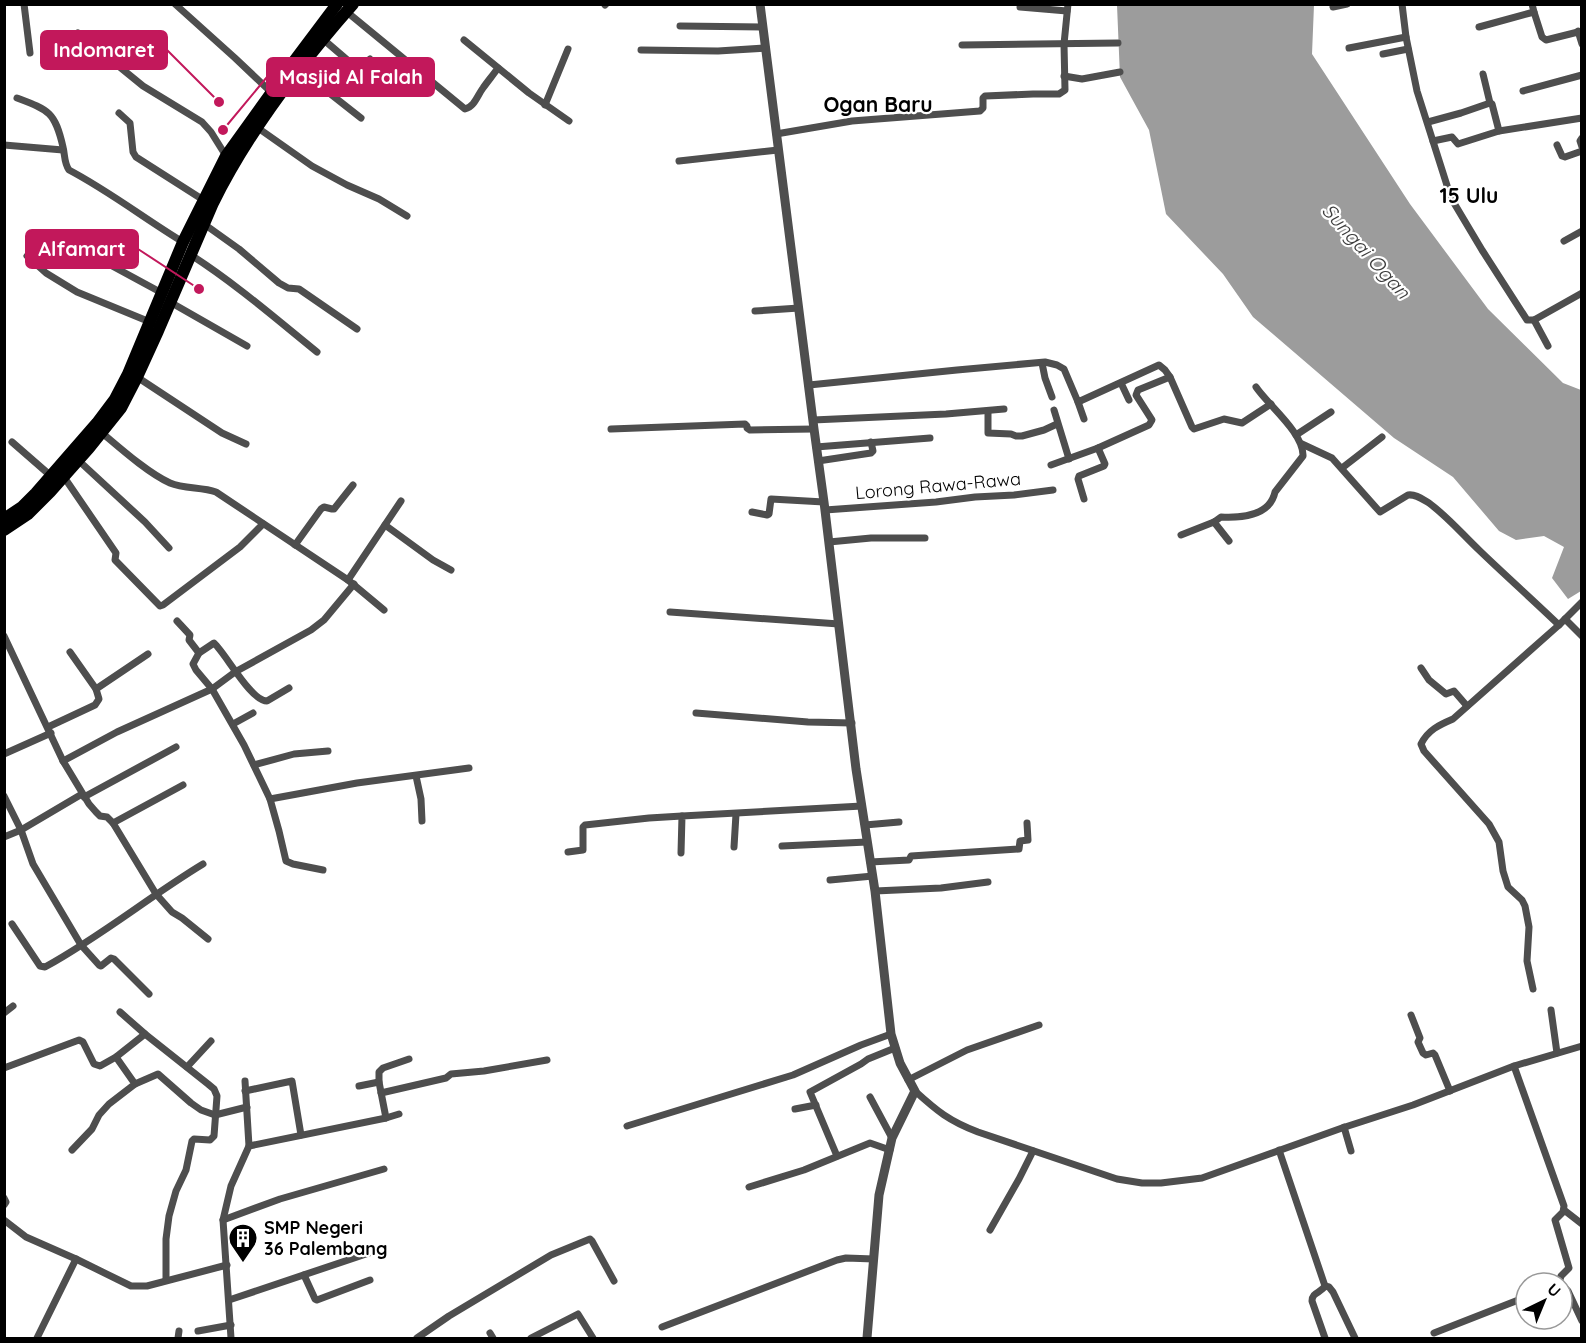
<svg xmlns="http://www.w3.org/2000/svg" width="1586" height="1343" viewBox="0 0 1586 1343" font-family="Quicksand,sans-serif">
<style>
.water{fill:#9c9c9c}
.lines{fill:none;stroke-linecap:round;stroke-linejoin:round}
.minor{stroke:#4e4e4e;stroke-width:7}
.tertiary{stroke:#4e4e4e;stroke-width:9}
.trunk{stroke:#000;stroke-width:12}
.labels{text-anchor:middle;stroke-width:4.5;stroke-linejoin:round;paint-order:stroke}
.street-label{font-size:18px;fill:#000;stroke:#fff}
.poi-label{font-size:18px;font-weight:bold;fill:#000;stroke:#fff;text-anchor:start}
.water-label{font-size:20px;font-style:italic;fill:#3d3d3d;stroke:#fff}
.quarter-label{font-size:21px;font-weight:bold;fill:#000;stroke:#fff}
.leader{fill:none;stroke:#c2185b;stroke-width:2}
.callout-dot{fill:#c2185b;stroke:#fff;stroke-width:2}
.callout{fill:#c2185b;stroke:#c2185b;stroke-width:2}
.callout-label{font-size:20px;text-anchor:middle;font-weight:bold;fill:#fff}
</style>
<rect width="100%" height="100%" fill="#fff"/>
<path class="water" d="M1117 5H1314L1312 54 1410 204 1488 309 1563 383 1581 390V591L1568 599 1552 578 1564 547 1544 536 1516 540 1499 531 1453 477 1394 438 1253 317 1223 274 1166 214 1149 130 1120 77Z"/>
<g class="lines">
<g class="minor">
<path d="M24 4 30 53"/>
<path d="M175 4 235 58 272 93"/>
<path d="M1402 4 1406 37 1417 91 1451 198 1482 250 1527 320H1534L1582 293"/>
<path d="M605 5 606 4"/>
<path d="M1020 7 1067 11"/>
<path d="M1333 7 1347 4"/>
<path d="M347 12 465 109C475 106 477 96 483 88 488 81 493 75 498 68"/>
<path d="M1534 12 1542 37 1546 40 1582 31"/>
<path d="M680 26 763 27"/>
<path d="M1479 27 1534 12 1532 4"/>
<path d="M1578 31 1582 44"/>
<path d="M78 33 143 86 202 122 211 132 226 156"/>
<path d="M324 40 352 64C360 68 363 64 370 59"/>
<path d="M464 40 529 93 569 121"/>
<path d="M962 45 1118 43"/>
<path d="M1349 48 1406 37"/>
<path d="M641 50 718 51 766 48"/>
<path d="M1383 54 1408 49"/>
<path d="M300 70 361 118"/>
<path d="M1483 74 1490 103 1492 104 1499 131 1582 118"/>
<path d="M1064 76 1082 79 1120 72"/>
<path d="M1523 91 1582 75"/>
<path d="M17 98C49 110 55 112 63 147 65 155 64 163 69 170 109 191 145 219 183 242"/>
<path d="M545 105 568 49"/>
<path d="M119 113 130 123 133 152 136 157 205 201"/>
<path d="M1428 122 1461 113 1490 103"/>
<path d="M258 128 312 166 347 185 379 199 407 216"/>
<path d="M776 134 852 121 980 111 983 108V98L985 96 1033 94H1059L1065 90 1064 44 1068 4"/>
<path d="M1582 138 1580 141 1582 147"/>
<path d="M1433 141 1452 137 1458 144 1499 131"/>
<path d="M4 145 63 150"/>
<path d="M1557 145 1562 156 1565 157 1582 151"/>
<path d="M679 161 778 150"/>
<path d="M204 224 239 249 279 283 288 288 299 289 357 329"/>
<path d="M1564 241 1582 231"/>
<path d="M191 255C236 284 275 318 317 352"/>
<path d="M27 256 46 273 77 292 150 322"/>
<path d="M103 261 162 293"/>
<path d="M170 302 247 346"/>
<path d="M755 311 799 308"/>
<path d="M1534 320 1548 346"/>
<path d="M1042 363 1045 378 1052 397"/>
<path d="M137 377 222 433 246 444"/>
<path d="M1121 383 1129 400"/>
<path d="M809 385 957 370 1045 362 1057 365 1064 369 1078 402 1159 365 1165 370 1170 377 1192 427 1194 429 1224 419 1242 423 1271 404"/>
<path d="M1078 402 1084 419"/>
<path d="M1054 410 1069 459"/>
<path d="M988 411V433L1011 434 1016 436H1022L1044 430 1057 424"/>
<path d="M813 420 946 414 1004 409"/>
<path d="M611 429 745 424 747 426V428L750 430 814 429"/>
<path d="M101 432C120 448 148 473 170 483 184 489 202 487 216 492L348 580 384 610"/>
<path d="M1296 435 1331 412"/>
<path d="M12 442 51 476"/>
<path d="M1302 444 1332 458 1380 512 1408 495C1416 494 1422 499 1429 503 1448 517 1463 535 1480 551 1506 576 1533 600 1559 625"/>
<path d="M816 447 930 438"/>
<path d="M78 460 145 522 169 548"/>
<path d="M818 461 871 453 873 451 871 442"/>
<path d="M1051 465 1098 448 1149 425 1152 420 1136 395 1138 390 1170 377"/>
<path d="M1342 468 1382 437"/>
<path d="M64 477 116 553 115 560 160 606 163 605 240 547 263 524"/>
<path d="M1084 499 1078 479 1079 476 1104 466 1105 464 1098 448"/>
<path d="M825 510 936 502 975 497 1014 495 1053 490"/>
<path d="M752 512 767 515 769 514 771 499 824 502"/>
<path d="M1214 522 1229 541"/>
<path d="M385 525 433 560 451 570"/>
<path d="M1181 535 1214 522 1221 517C1241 518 1270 516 1275 492L1303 456C1304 433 1268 405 1256 387"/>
<path d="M829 542 871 538H925"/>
<path d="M295 545 321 509 324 507 332 509H334L353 485"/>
<path d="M348 580 401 501"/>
<path d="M670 612 839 624"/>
<path d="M1565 619 1582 636"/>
<path d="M177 621 190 635 189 640 199 653"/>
<path d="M4 636 63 761 89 804 96 812 100 816 107 817 113 823 156 894 172 912 182 918 208 939"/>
<path d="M70 652 96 689"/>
<path d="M1421 668 1429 680 1446 694 1454 691 1467 706"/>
<path d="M289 688 267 701C251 701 226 654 214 643L199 653 193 664 196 670 212 689 244 745 270 799 357 783 469 768"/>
<path d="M696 713 808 722 852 723"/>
<path d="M233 724 253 713"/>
<path d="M48 727 95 705 99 699 96 689 148 654"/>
<path d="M4 754 51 733"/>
<path d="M63 761 117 732 212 689 235 672 311 630 324 620 354 584"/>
<path d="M254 765 294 754 328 751"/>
<path d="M416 776 421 799 422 821"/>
<path d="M4 796 21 830 33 864 81 945 99 965 101 966 111 958 114 959 149 994"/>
<path d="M84 797 176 747"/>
<path d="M270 799 279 831 286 861 293 864 323 870"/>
<path d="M113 823 183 785"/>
<path d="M865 825 899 822"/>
<path d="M4 837 21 830 82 794"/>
<path d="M782 846 867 842"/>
<path d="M734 847 736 814"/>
<path d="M568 852 583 850V827L585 825 649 818 682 816"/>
<path d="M681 853 682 816 862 806"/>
<path d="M870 862 909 860 911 856 1019 849 1020 841 1028 840 1027 823"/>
<path d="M830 880 873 876"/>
<path d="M875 891 941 888 988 882"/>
<path d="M12 924 40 966 45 967C100 937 150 896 203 864"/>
<path d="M1533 989 1527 961 1529 927 1525 906 1522 900 1508 887 1503 871 1499 842 1489 824 1424 751 1421 744C1428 730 1439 725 1453 719L1559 625 1582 602"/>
<path d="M1551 1010 1557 1053"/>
<path d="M120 1012 145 1034 208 1084 214 1089 217 1096 214 1136 210 1140 194 1139 192 1141 186 1170 176 1191 169 1216 166 1239V1280"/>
<path d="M4 1013 13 1006"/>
<path d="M1411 1015 1420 1038 1418 1042 1423 1053 1426 1055 1433 1053 1435 1055 1450 1091"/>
<path d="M1514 1066 1564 1206 1563 1212 1555 1220 1569 1268 1561 1276 1559 1283"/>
<path d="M187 1067 211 1041"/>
<path d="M4 1068 79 1040 83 1042 94 1064 100 1066 116 1057 145 1034"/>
<path d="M908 1080 967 1050 1039 1025"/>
<path d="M245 1081 249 1146"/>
<path d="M135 1084 158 1074 191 1103 201 1110 215 1115 247 1107"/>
<path d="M359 1086 379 1082"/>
<path d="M245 1091 292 1081 301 1135"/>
<path d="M915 1091C937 1111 949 1121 978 1132L1117 1179 1142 1183H1161L1202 1178 1342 1128 1413 1105 1514 1066 1582 1046"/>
<path d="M381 1093 446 1078 451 1074 484 1071 547 1060"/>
<path d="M870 1097 892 1138"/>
<path d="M795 1109 816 1105"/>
<path d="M386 1118 379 1082V1072L383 1068 409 1059"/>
<path d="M627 1126 793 1075 861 1045 891 1034"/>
<path d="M1344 1127 1351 1151"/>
<path d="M72 1150 92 1129 99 1115 109 1104 135 1084 116 1057"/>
<path d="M1279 1150 1325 1286C1321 1293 1312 1292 1312 1301L1325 1338"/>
<path d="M837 1156 810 1092 861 1064 868 1059 895 1048"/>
<path d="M749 1187 804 1170 870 1143 890 1150"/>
<path d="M4 1198 6 1202 4 1205"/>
<path d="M1564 1210 1582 1224"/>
<path d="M4 1220 26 1237 76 1259 131 1286H147L227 1265"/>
<path d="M223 1220 280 1199 384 1169"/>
<path d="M990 1230 1019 1179 1033 1151"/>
<path d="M304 1275 315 1299 317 1300 370 1280"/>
<path d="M1562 1285 1568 1291 1582 1321"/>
<path d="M1325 1286 1329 1287 1333 1292 1355 1338"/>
<path d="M229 1300 372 1252"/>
<path d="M662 1327 837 1260 846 1258 874 1259"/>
<path d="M198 1331 231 1325"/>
<path d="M490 1333 493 1338"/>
<path d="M1434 1333 1526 1297"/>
<path d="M37 1338 76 1259"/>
<path d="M178 1338 179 1331"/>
<path d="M231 1338 223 1220 231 1186 249 1146 386 1118 399 1114"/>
<path d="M417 1338 449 1316 551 1255 590 1239 592 1241 614 1281"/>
<path d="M531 1338 578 1314 593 1338"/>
</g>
<path class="tertiary" d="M760 4 814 429 824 502 856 769 875 891 891 1034 900 1063 915 1091 892 1138 879 1195 867 1338"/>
<g class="trunk">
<path d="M4 519 22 507 36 493 97 423 115 399 128 374 183 242 226 156 292 64 337 4"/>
<path d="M4 530 28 514 50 492 89 448 121 408 137 377 158 331 213 203C248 132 301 63 353 4"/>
</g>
</g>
<defs>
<g id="building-pin" transform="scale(1.5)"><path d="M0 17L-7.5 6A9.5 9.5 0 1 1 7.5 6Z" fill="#000" stroke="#fff"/><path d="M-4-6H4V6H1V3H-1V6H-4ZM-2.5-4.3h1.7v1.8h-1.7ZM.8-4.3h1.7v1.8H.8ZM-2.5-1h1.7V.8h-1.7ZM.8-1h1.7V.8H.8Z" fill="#fff"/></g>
</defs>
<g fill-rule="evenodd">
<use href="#building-pin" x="243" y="1238"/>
</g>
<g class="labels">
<g class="street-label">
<text transform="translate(938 486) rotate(-5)" y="6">Lorong Rawa-Rawa</text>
</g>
<g class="poi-label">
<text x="264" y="1234">SMP Negeri<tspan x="264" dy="21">36 Palembang</tspan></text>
</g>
<g class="water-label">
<text transform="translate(1366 251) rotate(48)" y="7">Sungai Ogan</text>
</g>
<g class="quarter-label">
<text x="878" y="112">Ogan Baru</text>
<text x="1469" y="203">15 Ulu</text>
</g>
</g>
<path class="leader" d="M219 102L167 50M223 130L267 77M199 289L138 249"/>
<g class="callout-dot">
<circle cx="219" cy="102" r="6"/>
<circle cx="223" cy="130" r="6"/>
<circle cx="199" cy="289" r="6"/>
</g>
<g class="callout">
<rect x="41" y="31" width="126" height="38" rx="6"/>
<rect x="267" y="58" width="167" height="38" rx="6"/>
<rect x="26" y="230" width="112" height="38" rx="6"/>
</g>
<g class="callout-label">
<text x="104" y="57">Indomaret</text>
<text x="351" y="84">Masjid Al Falah</text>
<text x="82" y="256">Alfamart</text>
</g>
<rect width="1586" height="1343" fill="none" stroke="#000000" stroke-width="12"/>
<g transform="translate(1544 1301) rotate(43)"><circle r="28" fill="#ffffff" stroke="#999999" stroke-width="1.5"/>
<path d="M0-4.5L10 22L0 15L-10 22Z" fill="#000000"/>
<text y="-9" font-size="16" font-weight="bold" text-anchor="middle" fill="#000000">U</text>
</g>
</svg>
